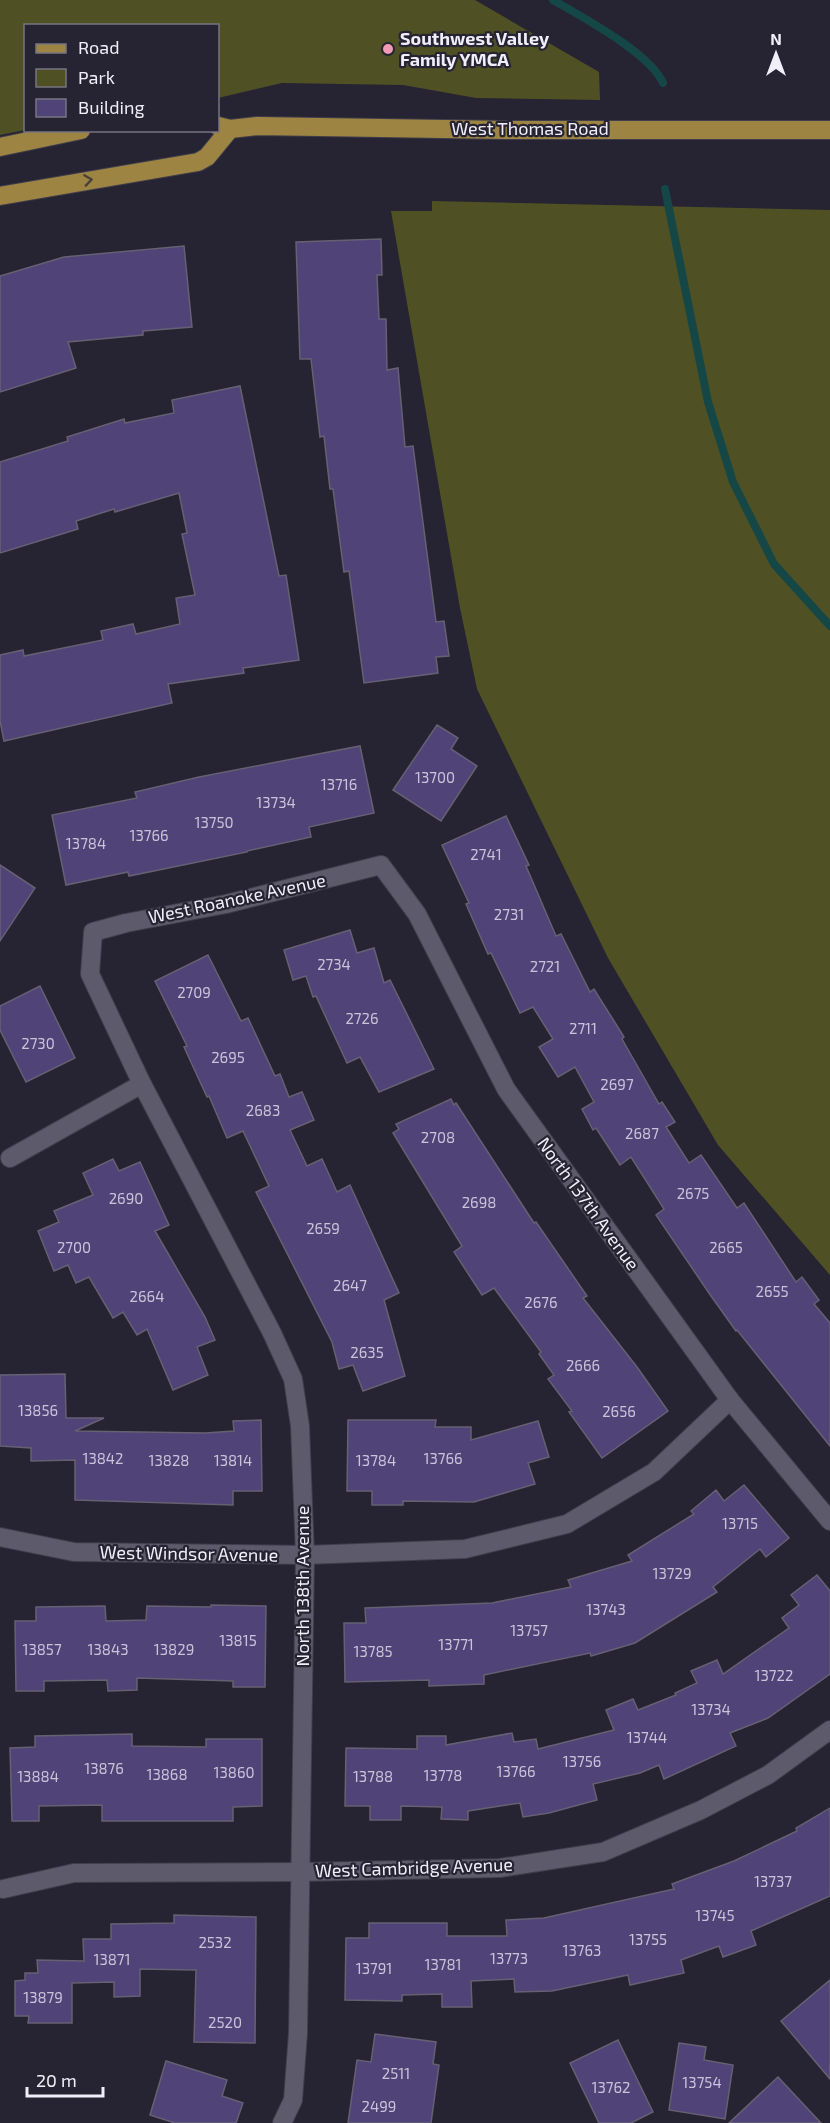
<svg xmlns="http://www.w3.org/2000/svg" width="830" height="2123" viewBox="0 0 830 2123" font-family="'Exo 2',sans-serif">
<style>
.green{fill:#4f5124}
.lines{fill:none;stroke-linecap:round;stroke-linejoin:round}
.stream{stroke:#154747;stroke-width:8}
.building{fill:#504378;stroke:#656173;stroke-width:1.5}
.minor-casing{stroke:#403e4b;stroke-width:20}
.major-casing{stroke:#403e4b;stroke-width:20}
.minor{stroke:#5d5a6b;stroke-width:18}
.major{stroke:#9e8443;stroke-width:18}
.oneway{stroke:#4a4037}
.poi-dot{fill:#f19ab3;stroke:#262332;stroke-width:2}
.labels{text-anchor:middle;stroke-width:4.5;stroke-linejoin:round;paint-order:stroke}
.number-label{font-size:15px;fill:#c8c4d9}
.poi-label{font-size:18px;font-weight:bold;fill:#f0eff9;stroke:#262332;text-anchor:start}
.street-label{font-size:18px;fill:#f0eff9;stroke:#262332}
</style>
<rect width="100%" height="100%" fill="#262332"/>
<g class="green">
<path d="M0 0H475L599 72 600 100 476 98 403 85 282 83 218 98V26H26L25 130 0 135Z"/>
<path d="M432 201 830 210V1275L718 1145 608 958 477 689 460 608 391 211H432Z"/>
</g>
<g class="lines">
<g class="stream">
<path d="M553 0C582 17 650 53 663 83"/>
<path d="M665 189 708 402 733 482 774 564 830 626"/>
</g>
</g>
<g class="building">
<path d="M381 239 382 275H377L379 319H386L387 370 398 368 405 447 413 446 436 622 444 621 449 656 436 657 438 673 364 683 349 571 344 572 333 489H330L324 436 320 437 311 359H300L296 242Z"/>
<path d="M184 246 192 327 143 331V335L68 342 76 368 0 392V276L64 257Z"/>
<path d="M240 386 279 576 286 575 299 660 243 668 244 673 168 684 172 703 4 741 0 721V655L23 650 24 656 103 640 101 631 133 624 136 634 180 624 176 598 195 595 182 534 187 533 179 493 115 512 114 509 76 521 78 529 0 553V462L68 441 67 437 124 419 125 423 174 413 172 400Z"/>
<path d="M437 725 458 738 451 749 477 766 441 821 393 790Z"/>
<path d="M360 746 374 813 309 827 311 837 247 851V852L129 876 128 872 66 885 52 815 137 798 135 792 199 777Z"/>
<path d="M506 816 529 865 526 866 556 936 561 934 590 992 594 989 624 1037 622 1039 659 1104 662 1102 675 1122 666 1127 689 1163 701 1155 737 1208 744 1203 796 1282 802 1277 819 1300 814 1304 830 1323V1446L737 1330 736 1331 711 1296 656 1215 664 1209 631 1157 620 1165 596 1128 593 1130 582 1109 594 1102 575 1067 558 1077 539 1047 553 1039 533 1007 520 1013 491 953 488 954 466 904 469 903 442 845Z"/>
<path d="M0 865 35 888 0 941Z"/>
<path d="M350 930 357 953 374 948 384 983 390 980 434 1069 379 1092 360 1057 347 1063 316 996 313 997 306 976 293 980 284 950Z"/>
<path d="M208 955 241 1021 248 1018 275 1076 280 1074 289 1097 302 1092 314 1120 290 1130 307 1166 322 1159 337 1192 350 1185 399 1293 384 1300 405 1376 363 1391 353 1365 339 1369 332 1342 256 1192 269 1186 243 1131 227 1138 209 1096 207 1097 184 1047 187 1046 155 981Z"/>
<path d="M40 986 75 1058 26 1082 0 1030V1006Z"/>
<path d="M451 1099 454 1105 456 1103 534 1223 536 1222 587 1296 583 1298 637 1367 668 1411 602 1458 569 1412 572 1411 548 1379 554 1375 539 1354 541 1352 494 1288 482 1295 454 1252 462 1246 393 1133 399 1129 396 1124Z"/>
<path d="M113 1159 119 1171 140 1162 169 1225 155 1231 205 1317 215 1340 197 1347 208 1375 173 1390 147 1329 137 1335 123 1312 113 1318 89 1277 76 1283 68 1265 54 1271 38 1231 59 1222 54 1211 93 1195 83 1173Z"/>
<path d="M65 1374 66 1418H104L75 1431 205 1433 234 1431 233 1421 261 1420 262 1491H233V1505L75 1500V1460L31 1461V1448L0 1446V1375Z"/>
<path d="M348 1420H436L435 1427H471V1440L538 1421 549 1457 528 1463 535 1484 474 1502 403 1501V1505H372V1491H347Z"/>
<path d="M744 1485 789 1538 766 1557 760 1549 713 1587 717 1592 635 1643 591 1656 590 1653 484 1675V1684L429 1686V1680L345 1682 344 1623H366L365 1608 492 1603 571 1587 568 1580 632 1561 628 1555 694 1514 691 1511 716 1490 724 1501Z"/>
<path d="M817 1575 830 1591V1674L768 1718 730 1733 736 1746 664 1779 659 1765 640 1773 593 1784 597 1800 549 1813 523 1817 520 1803 468 1811V1820L441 1819 442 1807 401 1806V1820H370V1806H345L346 1748 417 1749V1736H446V1745L512 1733 514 1742 536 1739 538 1749 614 1730 606 1710 633 1699 638 1710 676 1695 675 1693 697 1683 691 1671 717 1660 723 1674 789 1628 782 1618 799 1605 791 1595Z"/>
<path d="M211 1605 266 1606 265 1687H233V1681L137 1678V1690L108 1691 107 1680 44 1681V1691H16L15 1621H36V1607L105 1606 106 1621 146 1620 147 1606 211 1607Z"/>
<path d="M132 1734V1746L206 1747V1739H262V1806L233 1807V1821H102V1805L39 1806V1821H12L10 1748 35 1747V1736Z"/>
<path d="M830 1808V1896L751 1931 756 1945 723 1957 719 1946 681 1960 684 1973 630 1985 628 1975 552 1991 515 1992 514 1979 471 1981 472 2007H442V1994L402 1995V2001L345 2000 346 1938H369V1923H447V1936H507L506 1920 544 1918 674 1889 672 1884 734 1861 797 1831 796 1828Z"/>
<path d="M174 1915 256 1917 255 2043 194 2042 196 1970 140 1969V1996L114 1997V1982L72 1983V2023H28L29 2016H15V1981L25 1980V1973H38L37 1960 84 1961 83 1939H111V1924L174 1923Z"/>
<path d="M830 1980V2079L781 2021Z"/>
<path d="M375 2034 436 2042 433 2064 439 2065 431 2123H348L357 2060 371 2062Z"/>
<path d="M618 2040 653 2112 631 2123H599L570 2063Z"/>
<path d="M679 2043 706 2047 704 2060 733 2065 725 2119 669 2110Z"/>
<path d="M166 2061 227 2080 222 2096 243 2103 236 2123H175L150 2115Z"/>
<path d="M778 2077 821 2123H729Z"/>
</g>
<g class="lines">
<g class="minor-casing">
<g id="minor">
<path d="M10 1158 142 1084"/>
<path d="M0 1537 74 1552 305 1555 465 1549 567 1524 654 1472 730 1400"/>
<path d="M3 1889 74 1873 300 1872 500 1868 603 1852 701 1810 768 1775 830 1730"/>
<path d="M282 2123 293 2100 298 2033 305 1555 300 1426 293 1379 272 1333 142 1084 90 974 93 932 126 923 226 904 381 865 417 914 506 1089 730 1400 830 1521"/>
</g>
</g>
<g class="major-casing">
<g id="major">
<path d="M218 126 230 129 257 126 506 130H830"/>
<path d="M0 147 81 130"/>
<path d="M0 196 198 162 207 157 230 129"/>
</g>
</g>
<use href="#minor" class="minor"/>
<use href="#major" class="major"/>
</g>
<defs><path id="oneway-chevron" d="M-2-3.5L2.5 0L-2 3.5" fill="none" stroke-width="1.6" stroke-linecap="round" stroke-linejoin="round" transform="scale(1.5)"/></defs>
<use class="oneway" href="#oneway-chevron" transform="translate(88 180) rotate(-8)"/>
<circle class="poi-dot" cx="388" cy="49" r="6"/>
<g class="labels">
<g class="number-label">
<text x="435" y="783">13700</text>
<text x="339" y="790">13716</text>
<text x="276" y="808">13734</text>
<text x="214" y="828">13750</text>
<text x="149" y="841">13766</text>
<text x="86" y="849">13784</text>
<text x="486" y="860">2741</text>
<text x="509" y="920">2731</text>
<text x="334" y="970">2734</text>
<text x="545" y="972">2721</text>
<text x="194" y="998">2709</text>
<text x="362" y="1024">2726</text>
<text x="583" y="1034">2711</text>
<text x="38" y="1049">2730</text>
<text x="228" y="1063">2695</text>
<text x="617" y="1090">2697</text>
<text x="263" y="1116">2683</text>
<text x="642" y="1139">2687</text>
<text x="438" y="1143">2708</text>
<text x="693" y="1199">2675</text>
<text x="126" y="1204">2690</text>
<text x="479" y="1208">2698</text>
<text x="323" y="1234">2659</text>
<text x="74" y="1253">2700</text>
<text x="726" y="1253">2665</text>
<text x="350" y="1291">2647</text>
<text x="772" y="1297">2655</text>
<text x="147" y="1302">2664</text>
<text x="541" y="1308">2676</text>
<text x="367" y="1358">2635</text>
<text x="583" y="1371">2666</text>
<text x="38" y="1416">13856</text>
<text x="619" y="1417">2656</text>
<text x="103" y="1464">13842</text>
<text x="443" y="1464">13766</text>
<text x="169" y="1466">13828</text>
<text x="233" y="1466">13814</text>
<text x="376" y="1466">13784</text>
<text x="740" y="1529">13715</text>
<text x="672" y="1579">13729</text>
<text x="606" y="1615">13743</text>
<text x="529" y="1636">13757</text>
<text x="238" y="1646">13815</text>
<text x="456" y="1650">13771</text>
<text x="42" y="1655">13857</text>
<text x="108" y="1655">13843</text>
<text x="174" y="1655">13829</text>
<text x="373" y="1657">13785</text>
<text x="774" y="1681">13722</text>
<text x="711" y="1715">13734</text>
<text x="647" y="1743">13744</text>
<text x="582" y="1767">13756</text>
<text x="104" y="1774">13876</text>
<text x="516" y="1777">13766</text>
<text x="234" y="1778">13860</text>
<text x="167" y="1780">13868</text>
<text x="443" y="1781">13778</text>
<text x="38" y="1782">13884</text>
<text x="373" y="1782">13788</text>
<text x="773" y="1887">13737</text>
<text x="715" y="1921">13745</text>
<text x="648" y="1945">13755</text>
<text x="215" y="1948">2532</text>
<text x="582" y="1956">13763</text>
<text x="509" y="1964">13773</text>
<text x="112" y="1965">13871</text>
<text x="443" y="1970">13781</text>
<text x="374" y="1974">13791</text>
<text x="43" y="2003">13879</text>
<text x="225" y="2028">2520</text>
<text x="396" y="2079">2511</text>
<text x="702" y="2088">13754</text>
<text x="611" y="2093">13762</text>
<text x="379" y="2112">2499</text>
</g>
<g class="poi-label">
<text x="400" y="45">Southwest Valley<tspan x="400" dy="21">Family YMCA</tspan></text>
</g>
<g class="street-label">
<text x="530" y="135">West Thomas Road</text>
<text transform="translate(237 899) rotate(-12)" y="6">West Roanoke Avenue</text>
<text transform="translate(588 1204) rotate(54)" y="6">North 137th Avenue</text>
<text transform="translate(189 1554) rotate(1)" y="6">West Windsor Avenue</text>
<text transform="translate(303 1586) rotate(-90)" y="6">North 138th Avenue</text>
<text transform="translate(414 1868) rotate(-2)" y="6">West Cambridge Avenue</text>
</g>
</g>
<rect x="24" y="24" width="195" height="108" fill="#262332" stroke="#777582" stroke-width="1.5"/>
<rect x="36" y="44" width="30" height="9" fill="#9e8443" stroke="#777582" stroke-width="1.5"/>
<text x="78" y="54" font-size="18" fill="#f0eff9">Road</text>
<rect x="36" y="69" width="30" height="18" fill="#4f5124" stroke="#777582" stroke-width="1.5"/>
<text x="78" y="84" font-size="18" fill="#f0eff9">Park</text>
<rect x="36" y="99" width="30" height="18" fill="#504378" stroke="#777582" stroke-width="1.5"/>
<text x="78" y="114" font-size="18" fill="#f0eff9">Building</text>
<g transform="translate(776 54)" stroke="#262332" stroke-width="4.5" paint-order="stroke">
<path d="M0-4.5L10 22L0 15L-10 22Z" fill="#f0eff9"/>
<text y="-9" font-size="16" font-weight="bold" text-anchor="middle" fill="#f0eff9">N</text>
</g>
<path d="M27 2087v9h76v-9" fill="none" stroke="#f0eff9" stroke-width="3"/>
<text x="36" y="2087" font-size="18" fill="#f0eff9" stroke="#262332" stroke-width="4.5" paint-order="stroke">20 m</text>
</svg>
